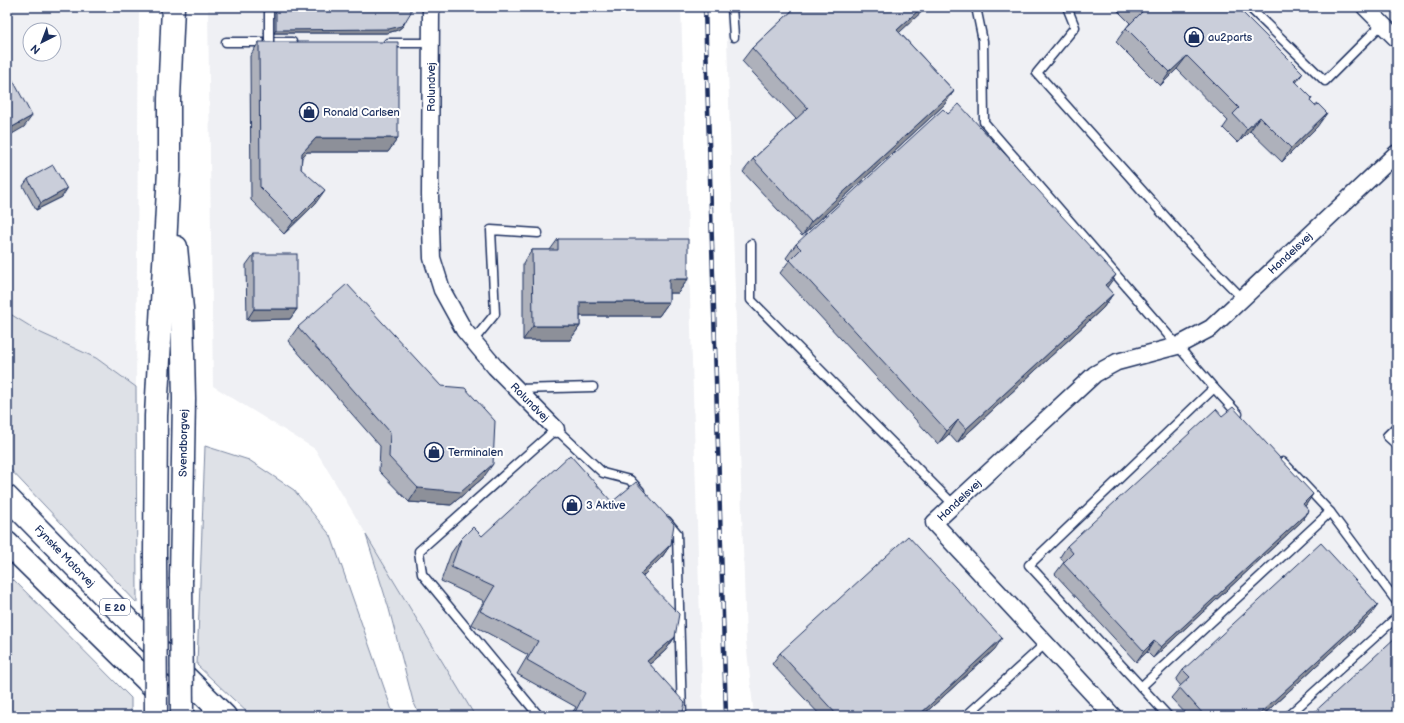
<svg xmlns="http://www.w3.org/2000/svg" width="1404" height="723" viewBox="0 0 1404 723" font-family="'Balsamiq Sans',sans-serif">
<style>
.built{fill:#eff0f4;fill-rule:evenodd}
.green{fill:#dee1e7;stroke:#7c88a2}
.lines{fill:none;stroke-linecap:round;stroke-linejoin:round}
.lane-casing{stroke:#1b2f5e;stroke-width:11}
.street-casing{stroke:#1b2f5e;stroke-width:19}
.secondary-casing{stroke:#1b2f5e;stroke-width:25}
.highway-casing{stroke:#1b2f5e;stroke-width:25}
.lane{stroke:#fff;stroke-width:8}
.street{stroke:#fff;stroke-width:16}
.secondary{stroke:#fff;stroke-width:22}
.highway{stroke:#fff;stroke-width:22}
.rail-casing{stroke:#1b2f5e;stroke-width:4.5}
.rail{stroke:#fff;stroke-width:3;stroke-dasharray:9;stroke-linecap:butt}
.lane-bridge-casing{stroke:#1b2f5e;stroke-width:11;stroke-linecap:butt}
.secondary-bridge-casing{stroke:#1b2f5e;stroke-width:25;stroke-linecap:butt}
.lane-bridge{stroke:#fff;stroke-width:8}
.secondary-bridge{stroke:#fff;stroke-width:22}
.wall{fill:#aeb1bb;stroke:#1b2f5e}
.shaded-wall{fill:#8d9099;stroke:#1b2f5e}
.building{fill:#caceda;stroke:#1b2f5e}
.labels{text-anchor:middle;stroke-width:4;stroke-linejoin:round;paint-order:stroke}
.shield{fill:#fff;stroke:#5f6d8e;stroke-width:1}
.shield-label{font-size:10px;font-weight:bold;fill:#1b2f5e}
.poi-label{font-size:11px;fill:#1b2f5e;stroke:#fff;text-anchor:start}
.street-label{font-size:11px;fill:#1b2f5e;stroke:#fff}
</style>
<rect width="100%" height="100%" fill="#fff"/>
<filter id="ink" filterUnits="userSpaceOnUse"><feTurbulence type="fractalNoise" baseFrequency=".025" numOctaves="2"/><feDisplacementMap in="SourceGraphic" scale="8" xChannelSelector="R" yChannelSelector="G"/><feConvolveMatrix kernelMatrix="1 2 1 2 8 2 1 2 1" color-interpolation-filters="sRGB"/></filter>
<g filter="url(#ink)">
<g class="built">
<path d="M7 7H139L136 387 96 358 41 333 7 312ZM30 30H54V54H30Z"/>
<path d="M208 7H681L703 716H475L315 449 213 386Z"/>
<path d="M726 7H1397V716H754L746 641Z"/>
</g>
<g class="green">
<path d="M7 312 41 333 96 358 136 387 137 603 7 466Z"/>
<path d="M205 446 249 460 294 490 331 536 394 716H251L197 665Z"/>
<path d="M366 535 475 716H420L413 701 389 609Z"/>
<path d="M7 573 131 698V716H7Z"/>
</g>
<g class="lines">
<g class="lane-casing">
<g id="lane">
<path d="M732 7 734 37"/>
<path d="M976 7 983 41 984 122 1214 388 1238 414"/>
<path d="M1067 7 1075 27 1037 73 1196 251 1242 298"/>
<path d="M1249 7 1325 81 1382 24"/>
<path d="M269 10V32"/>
<path d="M226 42H292"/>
<path d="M388 43H431"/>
<path d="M751 244V300L954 505"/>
<path d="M473 341 495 314 491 230 538 233"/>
<path d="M518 389 593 387"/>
<path d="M1397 426 1387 436 1397 445"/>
<path d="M1283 462 1330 512 1397 602"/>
<path d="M667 521 677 533 682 716"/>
<path d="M1141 687 1330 512"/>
<path d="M539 716 422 574 419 551 556 429 603 473 630 480 640 491"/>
<path d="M966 716 1046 643"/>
<path d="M1168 716 1029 565 1214 388"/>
<path d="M1288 716 1397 617"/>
</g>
</g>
<g class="street-casing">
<g id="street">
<path d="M431 7 430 195 432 258 442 290 464 330 495 367 556 429"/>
<path d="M1365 7 1397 39"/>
<path d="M1113 716 934 523 1095 374 1117 362 1177 346 1211 328 1397 153"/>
</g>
</g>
<g class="secondary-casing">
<g id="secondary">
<path d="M176 247 182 309 184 399 181 578"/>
<path d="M155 556 156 416 169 170V99L173 7"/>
</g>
</g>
<g class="highway-casing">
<g id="highway">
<path d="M7 497 117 609 225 716"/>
<path d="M7 543 183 716"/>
</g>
</g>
<use href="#lane" class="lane"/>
<use href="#street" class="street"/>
<use href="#secondary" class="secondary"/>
<use href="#highway" class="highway"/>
<g class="rail-casing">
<path id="rail" d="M705 7 726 716"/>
</g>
<use href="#rail" class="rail"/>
<g class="lane-bridge-casing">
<path id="lane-bridge" d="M269 53V32"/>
</g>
<g class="secondary-bridge-casing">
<g id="secondary-bridge">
<path d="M155 556 156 716"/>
<path d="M181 578 182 716"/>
</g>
</g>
<use href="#lane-bridge" class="lane-bridge"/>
<use href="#secondary-bridge" class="secondary-bridge"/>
</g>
<g class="wall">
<path d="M274 7H411L405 22 403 26 398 30 387 33H274Z"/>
<path d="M788 7H927L899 32 954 91 944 105 802 236 743 172 753 159 796 119 742 61 752 48 792 11Z"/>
<path d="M1114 7H1237L1296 82 1312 98 1310 101 1317 127 1282 162 1250 131 1238 143 1223 128 1228 121 1177 69 1160 86 1116 42 1126 28 1130 23Z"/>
<path d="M259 42 398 138 388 152H307L302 157 301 169 315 204 284 234 251 200 250 56Z"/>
<path d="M28 179 62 197 36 210 23 186Z"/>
<path d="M558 239 688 279 678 293H669V302L659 316H580V326L570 340H523V264L532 250H550Z"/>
<path d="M796 244 1107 288 1113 294 1103 308 957 443 949 434 938 444 780 273 789 261 786 258Z"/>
<path d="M254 254 297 309 290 319 247 320 246 265Z"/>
<path d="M298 327 483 478 451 505 409 502 379 471 380 446 288 341Z"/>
<path d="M1222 416 1313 494 1305 506 1309 511 1302 521 1153 658 1147 652 1136 662 1055 574 1064 562 1060 557 1067 546Z"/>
<path d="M612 502 671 544 662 557 643 576 675 637 665 651 650 664 682 716H570L576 707 517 674 528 655 471 624 484 601 441 581 451 553 461 539 482 536Z"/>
<path d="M1370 616 1262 716H1188L1171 698 1181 686 1176 680 1183 670Z"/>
<path d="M995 649 922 716H821L772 664 780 653Z"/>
</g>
<g class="shaded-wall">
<path d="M922 7H927L887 44 897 30Z"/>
<path d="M405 22 403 26 398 30 387 33H274L276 30Z"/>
<path d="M1187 56 1177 69 1160 86 1170 72Z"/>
<path d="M1303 73 1293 87 1295 81Z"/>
<path d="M954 91 944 105 802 236 811 222Z"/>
<path d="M1327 113 1317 127 1282 162 1291 148Z"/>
<path d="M32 116 24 127 7 137V130Z"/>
<path d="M1260 117 1250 131 1238 143 1247 129Z"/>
<path d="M316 138H398L388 152H307L293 167 302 153Z"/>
<path d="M67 189 62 197 36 210 41 203Z"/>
<path d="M325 190 315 204 284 234 294 221Z"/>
<path d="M1116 275 1106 289 1105 285Z"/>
<path d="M669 279H688L678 293H659Z"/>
<path d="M1113 294 1103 308 957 443 966 429Z"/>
<path d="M580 302H669L659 316H570Z"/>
<path d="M254 309H297L290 319 247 320Z"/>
<path d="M533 326H580L570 340H523Z"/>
<path d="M958 420 949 434 938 444 947 431Z"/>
<path d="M493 464 483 478 451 505 409 502 418 488Z"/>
<path d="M1313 494 1306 505 1295 515 1303 504Z"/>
<path d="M1309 511 1302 521 1153 658 1161 647Z"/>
<path d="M671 544 662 557 631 588 640 574Z"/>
<path d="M1378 605 1370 616 1262 716H1257Z"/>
<path d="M675 637 665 651 637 675 647 661Z"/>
<path d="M1002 638 995 649 922 716H918Z"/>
<path d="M1154 641 1147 652 1136 662 1144 651Z"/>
</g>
<g class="building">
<path d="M276 7H411V12L405 22 401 26 389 29 276 30Z"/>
<path d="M796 7H922L897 30 954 91 811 222 753 159 808 108 752 48Z"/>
<path d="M1138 7H1237L1303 73 1295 81 1312 98 1310 101 1315 106 1318 104 1327 113 1291 148 1260 117 1247 129 1233 114 1239 108 1187 56 1170 72 1126 28 1142 12Z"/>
<path d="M259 42H398V138H316L302 153 301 169 325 190 294 221 260 187Z"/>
<path d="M7 69 32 116 7 130Z"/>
<path d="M959 104 1116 275 1105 285 1113 294 966 429 958 420 947 431 790 260 801 249 796 244 943 109 948 114Z"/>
<path d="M53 165 67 189 41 203 28 179Z"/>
<path d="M558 239H688V279H669V302H580V326H533L532 250H558Z"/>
<rect x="254" y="254" width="43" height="55"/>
<path d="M347 284 441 386 465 388 495 421 493 464 461 492 418 488 389 457 390 432 298 327Z"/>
<path d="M1233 407 1313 494 1303 504 1309 511 1161 647 1154 641 1144 651 1063 563 1073 553 1067 546 1216 409 1222 416Z"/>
<path d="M570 455 612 502 636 482 674 524 671 544 640 574 679 614 675 637 647 661 685 703 682 716H573L585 693 527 660 538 641 480 611 494 587 451 567 461 539 473 527 482 536Z"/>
<path d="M908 536 1002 638 918 716H838L780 653Z"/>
<path d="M1321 543 1378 605 1257 716H1205L1179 687 1190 677 1183 670Z"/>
<path d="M1397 636V716H1310Z"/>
</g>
</g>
<defs>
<g id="shop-ring" transform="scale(1)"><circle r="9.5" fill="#fff" stroke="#1b2f5e" stroke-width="1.5"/><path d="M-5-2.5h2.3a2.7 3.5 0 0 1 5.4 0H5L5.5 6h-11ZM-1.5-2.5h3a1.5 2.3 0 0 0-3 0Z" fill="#1b2f5e"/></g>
</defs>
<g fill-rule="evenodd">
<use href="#shop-ring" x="1194" y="37"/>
<use href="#shop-ring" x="309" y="112"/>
<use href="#shop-ring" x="434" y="452"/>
<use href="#shop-ring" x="572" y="505"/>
</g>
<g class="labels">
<rect class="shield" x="100" y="599" width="30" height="16" rx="3"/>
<g class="shield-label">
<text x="115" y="611">E 20</text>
</g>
<g class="poi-label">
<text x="1208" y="41">au2parts</text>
<text x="323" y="116">Ronald Carlsen</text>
<text x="448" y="456">Terminalen</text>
<text x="586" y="509">3 Aktive</text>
</g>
<g class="street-label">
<text transform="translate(431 87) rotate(-90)" y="4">Rolundvej</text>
<text transform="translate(1290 253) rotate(-43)" y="4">Handelsvej</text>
<text transform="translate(530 402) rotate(45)" y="4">Rolundvej</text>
<text transform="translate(183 443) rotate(-89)" y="4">Svendborgvej</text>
<text transform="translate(959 500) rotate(-43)" y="4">Handelsvej</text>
<text transform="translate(65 556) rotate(46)" y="4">Fynske Motorvej</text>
</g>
</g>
<rect width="1404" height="723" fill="none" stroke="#fff" stroke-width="24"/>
<rect x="12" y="12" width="1380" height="699" fill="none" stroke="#1b2f5e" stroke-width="1.5" filter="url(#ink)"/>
<g transform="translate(42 42) rotate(222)"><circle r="19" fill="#ffffff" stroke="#a4acbf"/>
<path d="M0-3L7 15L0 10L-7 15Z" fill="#1b2f5e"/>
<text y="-6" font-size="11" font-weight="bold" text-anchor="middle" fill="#1b2f5e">N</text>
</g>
</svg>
